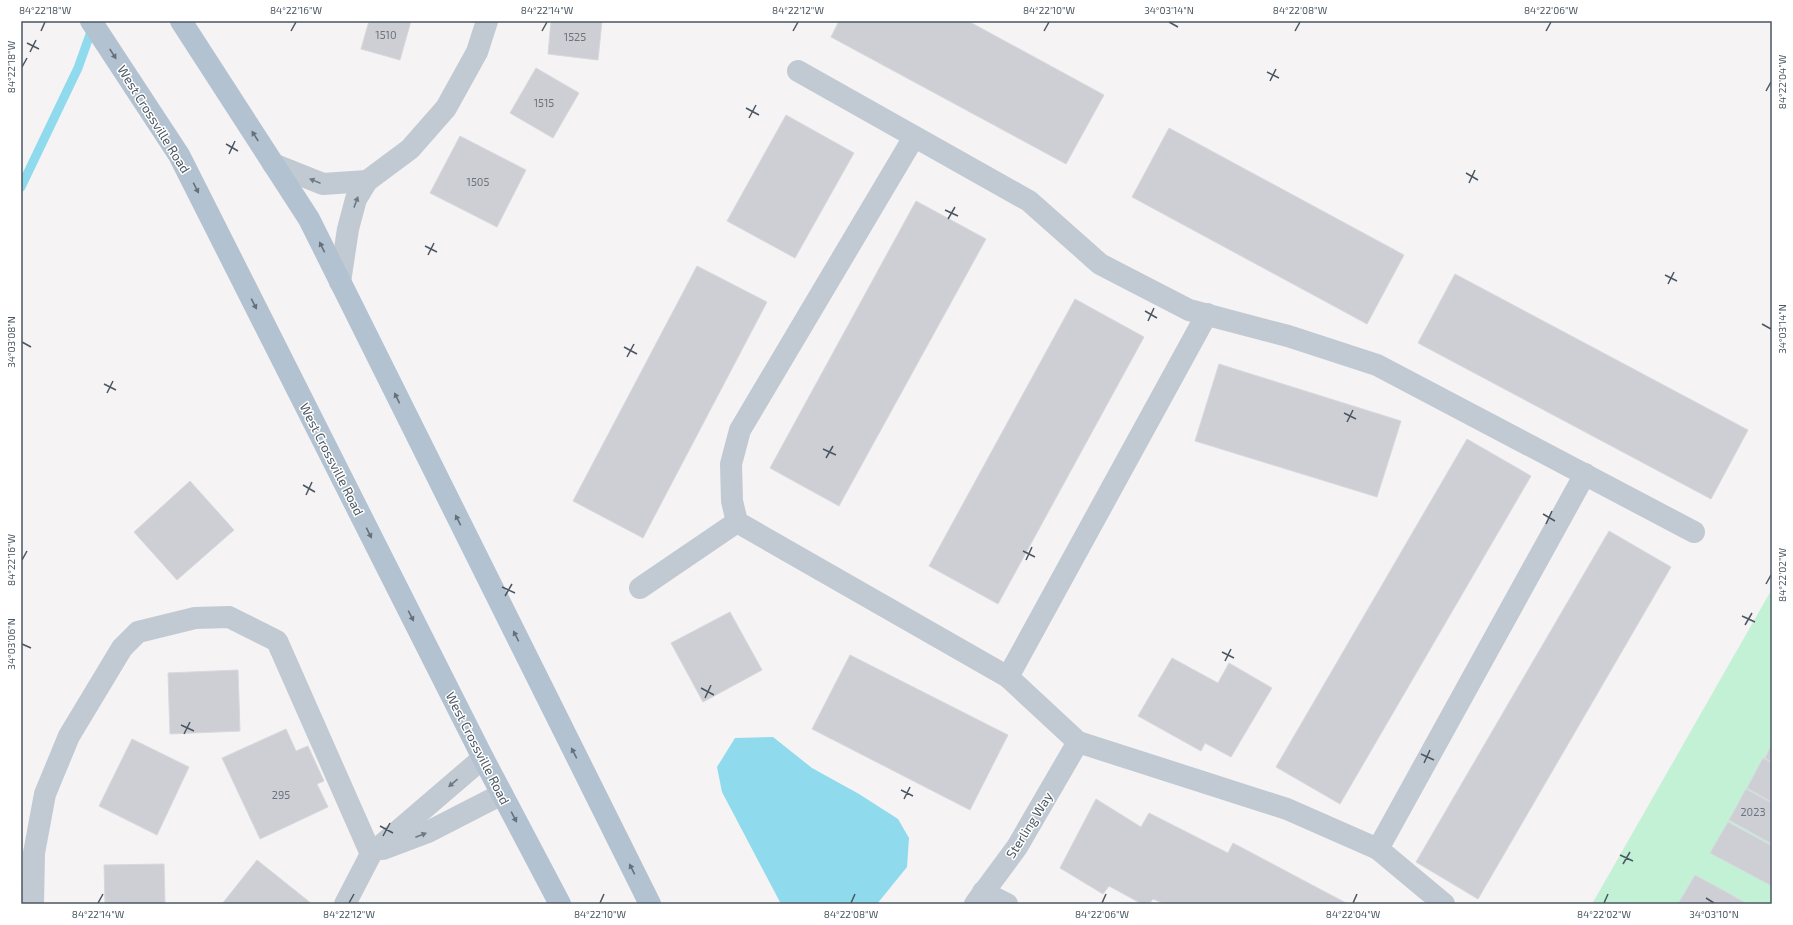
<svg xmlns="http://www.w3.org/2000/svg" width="1793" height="925" viewBox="0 0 1793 925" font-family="'Exo 2',sans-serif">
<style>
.green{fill:#c3f1d5}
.water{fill:#90daee}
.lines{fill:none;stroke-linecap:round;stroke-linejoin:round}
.stream{stroke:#90daee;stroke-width:9}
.building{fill:#cdcfd5;stroke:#d7d9de}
.minor{stroke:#c1cad2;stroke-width:22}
.major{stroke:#b3c2d1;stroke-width:22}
.oneway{fill:#64717d}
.oneway2{fill:#6e7983}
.ticks{fill:none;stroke:#4a5661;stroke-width:1.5}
.labels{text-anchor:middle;stroke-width:3;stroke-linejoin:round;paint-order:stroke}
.number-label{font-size:11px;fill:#6b747e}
.street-label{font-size:13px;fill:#4a5661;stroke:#fff}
.neatline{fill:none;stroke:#4a5661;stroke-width:1.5}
.ticks-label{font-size:10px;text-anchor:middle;fill:#4a5661}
</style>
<rect width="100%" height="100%" fill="#f5f3f3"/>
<path class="green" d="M1772 589V904H1592Z"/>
<path class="water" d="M773 737 812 768 859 794 898 819 909 838 907 867 877 904H781L722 792 717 767 735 738Z"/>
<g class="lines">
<path class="stream" d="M21 187 78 68 93 26"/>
</g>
<g class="building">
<path d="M369 21H411L400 60 361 49Z"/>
<path d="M551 21H602L598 60 548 54Z"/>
<path d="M839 21H968L1104 95 1066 164 831 37Z"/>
<path d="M536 68 579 93 553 138 510 113Z"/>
<path d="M786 115 854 153 795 258 727 221Z"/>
<path d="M1169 128 1404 255 1367 324 1132 197Z"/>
<path d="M460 136 526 170 497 227 430 193Z"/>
<path d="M916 201 986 239 839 506 770 468Z"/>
<path d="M697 266 767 302 643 538 573 501Z"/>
<path d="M1455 274 1748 430 1711 499 1418 343Z"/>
<path d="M1075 299 1144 337 998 604 929 566Z"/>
<path d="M1219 364 1401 421 1377 497 1195 441Z"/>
<path d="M1467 439 1531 476 1340 804 1276 767Z"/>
<path d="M190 481 234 530 177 580 134 532Z"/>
<path d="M1609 531 1671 567 1478 899 1416 862Z"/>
<path d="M730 612 762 670 703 702 671 643Z"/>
<path d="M850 655 1008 735 970 810 812 729Z"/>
<path d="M1172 658 1218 683 1229 663 1272 688 1231 757 1205 743 1201 751 1138 716Z"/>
<path d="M238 670 240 731 170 734 168 673Z"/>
<path d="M286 729 296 751 308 746 324 781 317 784 328 807 260 839 222 758Z"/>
<path d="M132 739 189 767 157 835 99 806Z"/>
<path d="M1772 744V762L1765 758Z"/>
<path d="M1763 758 1772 763V802L1747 788Z"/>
<path d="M1746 789 1772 803V844L1729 820Z"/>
<path d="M1096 799 1141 827 1149 813 1228 853 1233 843 1348 904H1165L1153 899 1149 904H1142L1109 886 1103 894 1060 868Z"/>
<path d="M1728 822 1772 846V886L1710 853Z"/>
<path d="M257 860 312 904H222Z"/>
<path d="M164 864 165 904H105L104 865Z"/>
<path d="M1695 875 1728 893 1747 904H1678Z"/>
</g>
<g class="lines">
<g class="minor">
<path d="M798 71 1029 201 1100 264 1189 310 1288 336 1377 365 1694 532"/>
<path d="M914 137 740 430 731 464 732 501 737 522 1008 677 1078 742 1287 809 1378 849 1444 904"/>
<path d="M273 164 323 184 367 181"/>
<path d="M340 282 348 229 356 199 367 181 410 149 446 108 477 52 487 21"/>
<path d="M640 588 737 522"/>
<path d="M1008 677 1207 314"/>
<path d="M383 849 428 832 502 794"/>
<path d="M1378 849 1585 474"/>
<path d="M983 892 1007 904"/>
<path d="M33 904 34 853 45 794 69 736 122 648 138 632 195 618 229 617 277 641 371 854"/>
<path d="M345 904 371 854 483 758"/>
<path d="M975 904 1017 847 1078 742"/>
</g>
<g class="major">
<path d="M91 21 179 155 483 758 560 904"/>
<path d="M181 21 309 219 650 904"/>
</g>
</g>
<defs><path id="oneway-solid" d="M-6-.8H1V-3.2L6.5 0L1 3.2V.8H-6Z"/></defs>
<g class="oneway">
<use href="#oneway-solid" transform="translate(113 54) rotate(57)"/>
<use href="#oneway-solid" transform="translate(255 136) rotate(-123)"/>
<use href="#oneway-solid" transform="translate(196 188) rotate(63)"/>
<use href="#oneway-solid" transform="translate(322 247) rotate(-116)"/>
<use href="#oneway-solid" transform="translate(254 304) rotate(63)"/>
<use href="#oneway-solid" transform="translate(397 398) rotate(-116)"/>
<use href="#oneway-solid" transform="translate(458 520) rotate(-117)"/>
<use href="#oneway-solid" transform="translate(369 533) rotate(63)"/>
<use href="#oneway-solid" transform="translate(411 616) rotate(63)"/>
<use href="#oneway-solid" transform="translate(516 636) rotate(-117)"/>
<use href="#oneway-solid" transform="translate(574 753) rotate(-117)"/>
<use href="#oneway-solid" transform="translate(514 817) rotate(62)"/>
<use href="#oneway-solid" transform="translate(632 869) rotate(-117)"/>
</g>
<g class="oneway2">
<use href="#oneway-solid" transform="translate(315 181) rotate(-158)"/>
<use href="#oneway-solid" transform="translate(356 202) rotate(-70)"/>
<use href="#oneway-solid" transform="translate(453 783) rotate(140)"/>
<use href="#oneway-solid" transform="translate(421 835) rotate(-21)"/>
</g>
<path class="ticks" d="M1169 22 1178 27M41 31 45 22M291 31 296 22M542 31 547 22M793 31 798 22M1044 31 1049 22M1295 31 1300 22M1546 31 1551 22M27 43 39 49M30 52 36 40M22 67 27 58M1267 72 1279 78M1270 81 1276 69M1766 91 1771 82M746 108 759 115M749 118 756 105M226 144 238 151M229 154 235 141M1466 173 1478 180M1469 183 1475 170M945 210 958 216M948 219 955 207M425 246 437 252M428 255 434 243M1665 275 1677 281M1668 284 1674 272M1145 311 1157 318M1148 321 1154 308M1762 324 1771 329M22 342 31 347M624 347 637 354M627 357 634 344M104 384 116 390M107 393 113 381M1344 413 1356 419M1347 422 1353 410M823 449 836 455M826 458 833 446M303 485 315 492M306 495 312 482M1543 514 1555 521M1546 524 1552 511M1023 551 1035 557M22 560 27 551M1026 560 1032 547M1766 584 1771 575M502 587 515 593M505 596 512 584M1742 616 1755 622M1745 625 1752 613M22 644 31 648M1222 652 1234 658M1225 661 1231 649M701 688 714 695M705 698 711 685M181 725 194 731M184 734 190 722M1421 754 1434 760M1424 763 1430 750M901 790 913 796M904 799 910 787M380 826 393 833M383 836 390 823M1620 855 1633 861M1623 864 1630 852M1706 898 1714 903M98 903 103 894M349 903 354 894M600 903 604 894M851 903 855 894M1102 903 1106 894M1353 903 1357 894M1604 903 1608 894"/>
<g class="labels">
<g class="number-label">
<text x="386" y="39">1510</text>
<text x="575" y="41">1525</text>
<text x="544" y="107">1515</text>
<text x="478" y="186">1505</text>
<text x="281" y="799">295</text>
<text x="1753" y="816">2023</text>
</g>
<g class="street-label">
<text transform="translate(154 119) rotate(58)" y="5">West Crossville Road</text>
<text transform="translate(332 459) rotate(63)" y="5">West Crossville Road</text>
<text transform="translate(478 748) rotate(63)" y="5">West Crossville Road</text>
<text transform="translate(1029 825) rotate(-58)" y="5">Sterling Way</text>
</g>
</g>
<rect width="1793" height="925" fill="none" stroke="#ffffff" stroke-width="44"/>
<rect x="22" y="22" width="1749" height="881" class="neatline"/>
<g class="ticks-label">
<text x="45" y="14">84°22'18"W</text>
<text x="296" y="14">84°22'16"W</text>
<text x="547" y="14">84°22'14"W</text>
<text x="798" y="14">84°22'12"W</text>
<text x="1049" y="14">84°22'10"W</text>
<text x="1169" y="14">34°03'14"N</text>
<text x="1300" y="14">84°22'08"W</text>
<text x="1551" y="14">84°22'06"W</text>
<text transform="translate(11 67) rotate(-90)" y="4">84°22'18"W</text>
<text transform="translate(1782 82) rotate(-90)" y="4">84°22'04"W</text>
<text transform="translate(1782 329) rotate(-90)" y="4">34°03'14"N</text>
<text transform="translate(11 342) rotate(-90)" y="4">34°03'08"N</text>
<text transform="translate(11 560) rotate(-90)" y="4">84°22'16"W</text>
<text transform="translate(1782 575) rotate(-90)" y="4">84°22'02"W</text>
<text transform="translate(11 644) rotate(-90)" y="4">34°03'06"N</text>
<text x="98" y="918">84°22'14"W</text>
<text x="349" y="918">84°22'12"W</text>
<text x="600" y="918">84°22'10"W</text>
<text x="851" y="918">84°22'08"W</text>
<text x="1102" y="918">84°22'06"W</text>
<text x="1353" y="918">84°22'04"W</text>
<text x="1604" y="918">84°22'02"W</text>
<text x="1714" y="918">34°03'10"N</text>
</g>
</svg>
